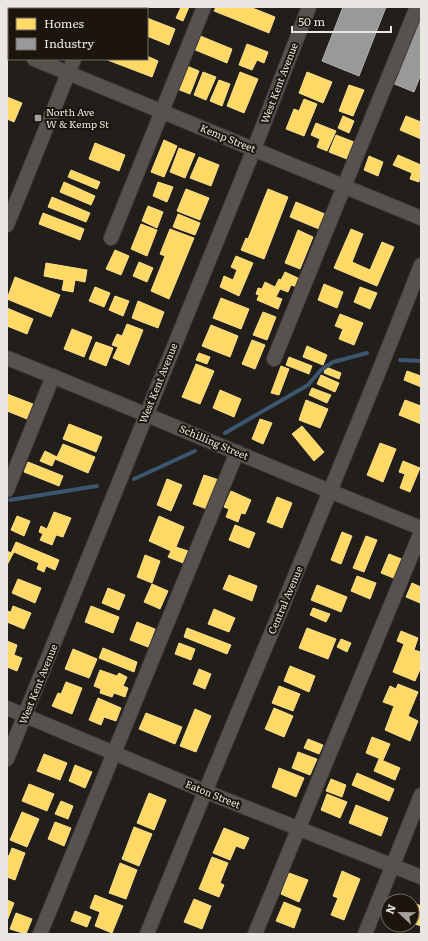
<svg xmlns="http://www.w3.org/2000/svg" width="428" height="941" viewBox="0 0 428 941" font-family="Literata,serif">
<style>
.homes{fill:#ffd966;stroke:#f9dd8b}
.industry{fill:#999;stroke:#b1b0af}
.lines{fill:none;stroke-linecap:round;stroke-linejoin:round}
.stream{stroke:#3c5671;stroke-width:4}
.minor-casing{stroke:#3d3a37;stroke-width:16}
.minor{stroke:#58524f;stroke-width:14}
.poi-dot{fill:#a4a09b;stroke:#1b150e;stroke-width:1.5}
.labels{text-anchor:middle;stroke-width:4;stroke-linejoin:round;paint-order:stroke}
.street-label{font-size:10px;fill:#eae6e1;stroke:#1b150e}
.poi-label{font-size:10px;fill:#eae6e1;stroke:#1b150e;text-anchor:start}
</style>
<rect width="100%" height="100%" fill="#221e1a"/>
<g class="homes">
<path d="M181 7H189L183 21 176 18Z"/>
<path d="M216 7H250L275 17 269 33 214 11Z"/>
<path d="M147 18 175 29 169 45 147 36Z"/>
<path d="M198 35 232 49 227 63 193 49Z"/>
<path d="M247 44 268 52 264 63 257 60 252 70 239 65Z"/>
<path d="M147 56 158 61 152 77 105 59H147Z"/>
<path d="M187 66 199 71 190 94 177 89Z"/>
<path d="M203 72 216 77 206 100 194 95Z"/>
<path d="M240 72 258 79 244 113 227 106Z"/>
<path d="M307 72 332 82 323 103 299 93Z"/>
<path d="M219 80 230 84 222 106 210 101Z"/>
<path d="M349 85 364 90 353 116 339 111Z"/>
<path d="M7 97 22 103 14 122 7 119Z"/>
<path d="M304 99 317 104 304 136 286 129 294 109 299 111Z"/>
<path d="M343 116 354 121 349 133 338 128Z"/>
<path d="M406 116 421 122V139L400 130Z"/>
<path d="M316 123 336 131 327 151 317 147 320 139 311 135Z"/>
<path d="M336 135 354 142 347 159 329 152Z"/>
<path d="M164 140 177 146 164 177 151 172Z"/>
<path d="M95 143 125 155 119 171 89 159Z"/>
<path d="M179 148 195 154 185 178 170 172Z"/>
<path d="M398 155 421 165 419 182 410 179 412 173 393 165Z"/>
<path d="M369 156 383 162 378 176 364 170Z"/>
<path d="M199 157 219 165 211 186 190 178Z"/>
<path d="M71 170 100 182 97 189 68 177Z"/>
<path d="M64 182 95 196 91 205 60 192Z"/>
<path d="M158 182 173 187 167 202 153 196Z"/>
<path d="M186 189 209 198 200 220 177 211Z"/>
<path d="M268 189 288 197 264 259 241 250 246 238 248 239Z"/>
<path d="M52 197 90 213 86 222 48 207Z"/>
<path d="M296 202 325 214 319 229 290 217Z"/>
<path d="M148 206 163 212 157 228 142 221Z"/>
<path d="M43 213 84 229 80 240 39 224Z"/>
<path d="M178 214 200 223 195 235 173 227Z"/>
<path d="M141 224 157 230 147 256 131 249Z"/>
<path d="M170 229 194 238 169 299 151 291 165 256 160 254Z"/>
<path d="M351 229 363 234 352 262 370 270 382 242 394 247 377 286 334 268Z"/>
<path d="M298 230 313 237 300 269 285 263Z"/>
<path d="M115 250 129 256 121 275 106 269Z"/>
<path d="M236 256 253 263 239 296 220 287 224 276 233 280 237 270 231 267Z"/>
<path d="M139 262 153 268 147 282 133 276Z"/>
<path d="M46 263 87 270 85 282 75 280 73 292 62 290 64 280 44 276Z"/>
<path d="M285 272 300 279 297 287 291 285 288 292 280 289 276 297 282 299 278 309 257 300 259 295 256 294 258 288 262 289 265 282 275 287 279 279 281 280Z"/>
<path d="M15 277 60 295 51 317 7 299Z"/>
<path d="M324 284 343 292 337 308 318 300Z"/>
<path d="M95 287 110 293 104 307 89 301Z"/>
<path d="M360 287 377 293 370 309 354 302Z"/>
<path d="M115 296 129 301 123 316 109 310Z"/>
<path d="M221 298 249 309 241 329 213 318Z"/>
<path d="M138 301 164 312 158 328 132 318Z"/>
<path d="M7 308 33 319 27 334 7 326Z"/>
<path d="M263 312 276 317 267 340 253 335Z"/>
<path d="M340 314 363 323 354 345 339 339 343 329 335 326Z"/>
<path d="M127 324 143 330 129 365 113 358 118 347 112 345 117 334 122 336Z"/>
<path d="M211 325 238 336 230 357 202 346Z"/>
<path d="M72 329 92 337 84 357 64 349Z"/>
<path d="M252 340 265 345 255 369 242 364Z"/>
<path d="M96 342 113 348 106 366 89 359Z"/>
<path d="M307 346 327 355 323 365 303 357Z"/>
<path d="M199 353 210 357 207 364 196 360Z"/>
<path d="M289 357 312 366 309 374 286 365Z"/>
<path d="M196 364 214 371 200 404 182 397Z"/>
<path d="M281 366 289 369 279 395 271 393Z"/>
<path d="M326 367 341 373 339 379 324 373Z"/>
<path d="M407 371 421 376V387L404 380Z"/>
<path d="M321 375 339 383 335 392 317 384Z"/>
<path d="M312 388 331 395 327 403 309 395Z"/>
<path d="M220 390 241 399 234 417 213 408Z"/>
<path d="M7 394 33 404 27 419 7 411Z"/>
<path d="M306 400 328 409 320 428 299 420Z"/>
<path d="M405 400 421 406V424L399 415Z"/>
<path d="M260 419 272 423 263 444 252 439Z"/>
<path d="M69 424 102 437 96 452 63 439Z"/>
<path d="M302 426 324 452 314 461 292 434Z"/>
<path d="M380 443 396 449 383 482 367 475Z"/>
<path d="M63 444 95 457 88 473 55 459 52 466 40 461 45 451 57 457Z"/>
<path d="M403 461 420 468 410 492 400 488 405 474 399 472Z"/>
<path d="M28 462 63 476 59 486 24 472Z"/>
<path d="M204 475 219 480 207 509 193 504Z"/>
<path d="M167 479 182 485 171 511 157 505Z"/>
<path d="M231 491 251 500 245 514 241 513 238 522 226 517 229 509 224 507Z"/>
<path d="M277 497 292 503 282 528 267 522Z"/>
<path d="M54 512 71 518 63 537 56 535 52 545 40 540 43 534 39 532 41 526 47 529Z"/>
<path d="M17 516 30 521 24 536 11 530Z"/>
<path d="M159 516 184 527 176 547 188 551 183 563 168 557 171 551 149 541Z"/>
<path d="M235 525 255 533 249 548 229 540Z"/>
<path d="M342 532 352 536 341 564 331 560Z"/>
<path d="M366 536 377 540 364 572 353 568Z"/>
<path d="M16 542 59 560 55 570 46 566 44 572 37 569 39 563 14 552 7 565V551L11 553Z"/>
<path d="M389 554 404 560 396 579 381 573Z"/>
<path d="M145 555 160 561 152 583 137 577Z"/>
<path d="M229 575 257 586 252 601 223 589Z"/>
<path d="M357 576 376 583 370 599 351 591Z"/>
<path d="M18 579 41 588 35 603 12 593Z"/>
<path d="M412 583 421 587 420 603 406 597Z"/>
<path d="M152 584 168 591 160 609 144 602Z"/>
<path d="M317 585 347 597 341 612 311 600Z"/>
<path d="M108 588 125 595 119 610 102 603Z"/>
<path d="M13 606 31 613 24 629 7 622V611L11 612Z"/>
<path d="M91 606 119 617 113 633 85 622Z"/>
<path d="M313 608 330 614 326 622 310 615Z"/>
<path d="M214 609 235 618 229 632 208 624Z"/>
<path d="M137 622 155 629 148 647 130 640Z"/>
<path d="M187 628 231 645 227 654 184 637Z"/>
<path d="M307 628 336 639 328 659 299 648Z"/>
<path d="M401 631 418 638 414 650 421 652V667L415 681 393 672 404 644 397 641Z"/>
<path d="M341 639 351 643 347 652 337 647Z"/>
<path d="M7 641 17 645 14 655 22 658 17 671 7 667Z"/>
<path d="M179 643 195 649 191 660 175 654Z"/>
<path d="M103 648 137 662 134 672 99 658Z"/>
<path d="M73 649 97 659 89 678 65 669Z"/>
<path d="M290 666 315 676 309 692 284 681Z"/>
<path d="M199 669 211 674 205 689 193 684Z"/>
<path d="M100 670 117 676 119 673 127 677 123 686 128 688 125 697 114 693 112 697 100 693 101 689 94 686Z"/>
<path d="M66 682 82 688 72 714 52 706 58 693 61 694Z"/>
<path d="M398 684 418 692 408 716 418 721 410 741 385 730 394 706 383 702 390 686 396 689Z"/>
<path d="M279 686 300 694 293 711 272 703Z"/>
<path d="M98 698 121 708 116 721 104 717 101 725 89 720Z"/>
<path d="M274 708 293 716 284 737 265 729Z"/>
<path d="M195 709 211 716 196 752 180 746Z"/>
<path d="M146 713 182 727 175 744 139 729Z"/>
<path d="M372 737 390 744 383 760 366 753Z"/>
<path d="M308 739 323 745 319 754 304 748Z"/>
<path d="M298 752 317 759 310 775 292 768Z"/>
<path d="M44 754 67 763 60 780 37 771Z"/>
<path d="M379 759 400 768 395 780 374 771Z"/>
<path d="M75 765 92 772 85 788 69 781Z"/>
<path d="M279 768 304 778 296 797 272 787Z"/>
<path d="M357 773 394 789 389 801 352 785Z"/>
<path d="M331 779 346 785 342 797 326 791Z"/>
<path d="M29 784 54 794 47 811 22 801Z"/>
<path d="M149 793 166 800 154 830 137 823Z"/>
<path d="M327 794 347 802 340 818 321 810Z"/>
<path d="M61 801 73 806 68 819 55 814Z"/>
<path d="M356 805 388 818 381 836 349 823Z"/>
<path d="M22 812 39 819 27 847 10 840Z"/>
<path d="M55 822 71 828 64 846 48 839Z"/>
<path d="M134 827 152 834 139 866 122 859Z"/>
<path d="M224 828 249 838 244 849 236 846 230 860 213 853Z"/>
<path d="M12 848 25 853 15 880 7 877V855L9 856Z"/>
<path d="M212 857 228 863 220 883 224 885 219 897 199 889Z"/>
<path d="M120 863 137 870 126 899 109 893Z"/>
<path d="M342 871 360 879 344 920 331 915 338 898 333 896Z"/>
<path d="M289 873 308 880 299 902 281 894Z"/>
<path d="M95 895 123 906 112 933 95 926 100 912 90 908Z"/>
<path d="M194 899 211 906 202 929 184 922Z"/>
<path d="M7 900 14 903 7 921Z"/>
<path d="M284 902 301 909 294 928 276 921Z"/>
<path d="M412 902 421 906V926L412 923Z"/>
<path d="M75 911 91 917 87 927 71 921Z"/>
<path d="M16 913 32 919 26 934 10 929Z"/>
</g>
<g class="industry">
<path d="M343 7H386L359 76 322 61Z"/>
<path d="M421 7V74L414 92 392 83Z"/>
</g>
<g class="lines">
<g class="stream">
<path d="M400 360 421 361"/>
<path d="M225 433 308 385 321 370 333 362 367 353"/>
<path d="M134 479 195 451"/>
<path d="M10 500 97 486"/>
</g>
<g class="minor-casing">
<g id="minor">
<path d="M94 9V7"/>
<path d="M7 48 9 49"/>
<path d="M34 59 421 218"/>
<path d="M7 225 74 59"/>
<path d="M111 238 204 7"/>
<path d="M7 358C146 413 282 473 421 528"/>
<path d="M274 359 417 7"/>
<path d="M7 490 53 376"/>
<path d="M7 708 204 791 421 877"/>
<path d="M7 759 254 149 309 7"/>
<path d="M40 934 237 452"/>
<path d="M147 934C237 710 334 490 421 265"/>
<path d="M255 934 421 532"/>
<path d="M365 934 421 795"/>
</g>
</g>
<use href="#minor" class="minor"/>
</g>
<rect class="poi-dot" x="34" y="114" width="8" height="8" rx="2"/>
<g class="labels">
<g class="street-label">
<text transform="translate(279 83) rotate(-69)" y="4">West Kent Avenue</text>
<text transform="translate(228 138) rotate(22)" y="4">Kemp Street</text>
<text transform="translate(158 383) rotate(-68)" y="4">West Kent Avenue</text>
<text transform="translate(214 442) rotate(23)" y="4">Schilling Street</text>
<text transform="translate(285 600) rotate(-67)" y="4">Central Avenue</text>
<text transform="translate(38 684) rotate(-68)" y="4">West Kent Avenue</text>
<text transform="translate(213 794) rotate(22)" y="4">Eaton Street</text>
</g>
<g class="poi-label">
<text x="46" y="116">North Ave<tspan x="46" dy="12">W &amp; Kemp St</tspan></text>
</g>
</g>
<rect width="428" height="941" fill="none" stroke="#eae6e1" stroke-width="16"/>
<rect x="8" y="8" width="140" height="52" fill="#1b150e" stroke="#6e6962"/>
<rect x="16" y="18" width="20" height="12" fill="#ffd966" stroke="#6e6962"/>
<text x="44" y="28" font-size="12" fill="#eae6e1">Homes</text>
<rect x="16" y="38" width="20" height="12" fill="#999999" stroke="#6e6962"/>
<text x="44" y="48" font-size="12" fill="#eae6e1">Industry</text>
<g transform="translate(400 913) rotate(292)"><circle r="19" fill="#1b150e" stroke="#6e6962"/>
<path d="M0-3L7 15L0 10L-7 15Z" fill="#a4a09b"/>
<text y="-6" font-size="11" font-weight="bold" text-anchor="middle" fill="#eae6e1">N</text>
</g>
<path d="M292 26v6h99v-6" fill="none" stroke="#eae6e1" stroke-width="2"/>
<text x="298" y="26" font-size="12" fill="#eae6e1" stroke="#1b150e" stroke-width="3" paint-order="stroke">50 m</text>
</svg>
